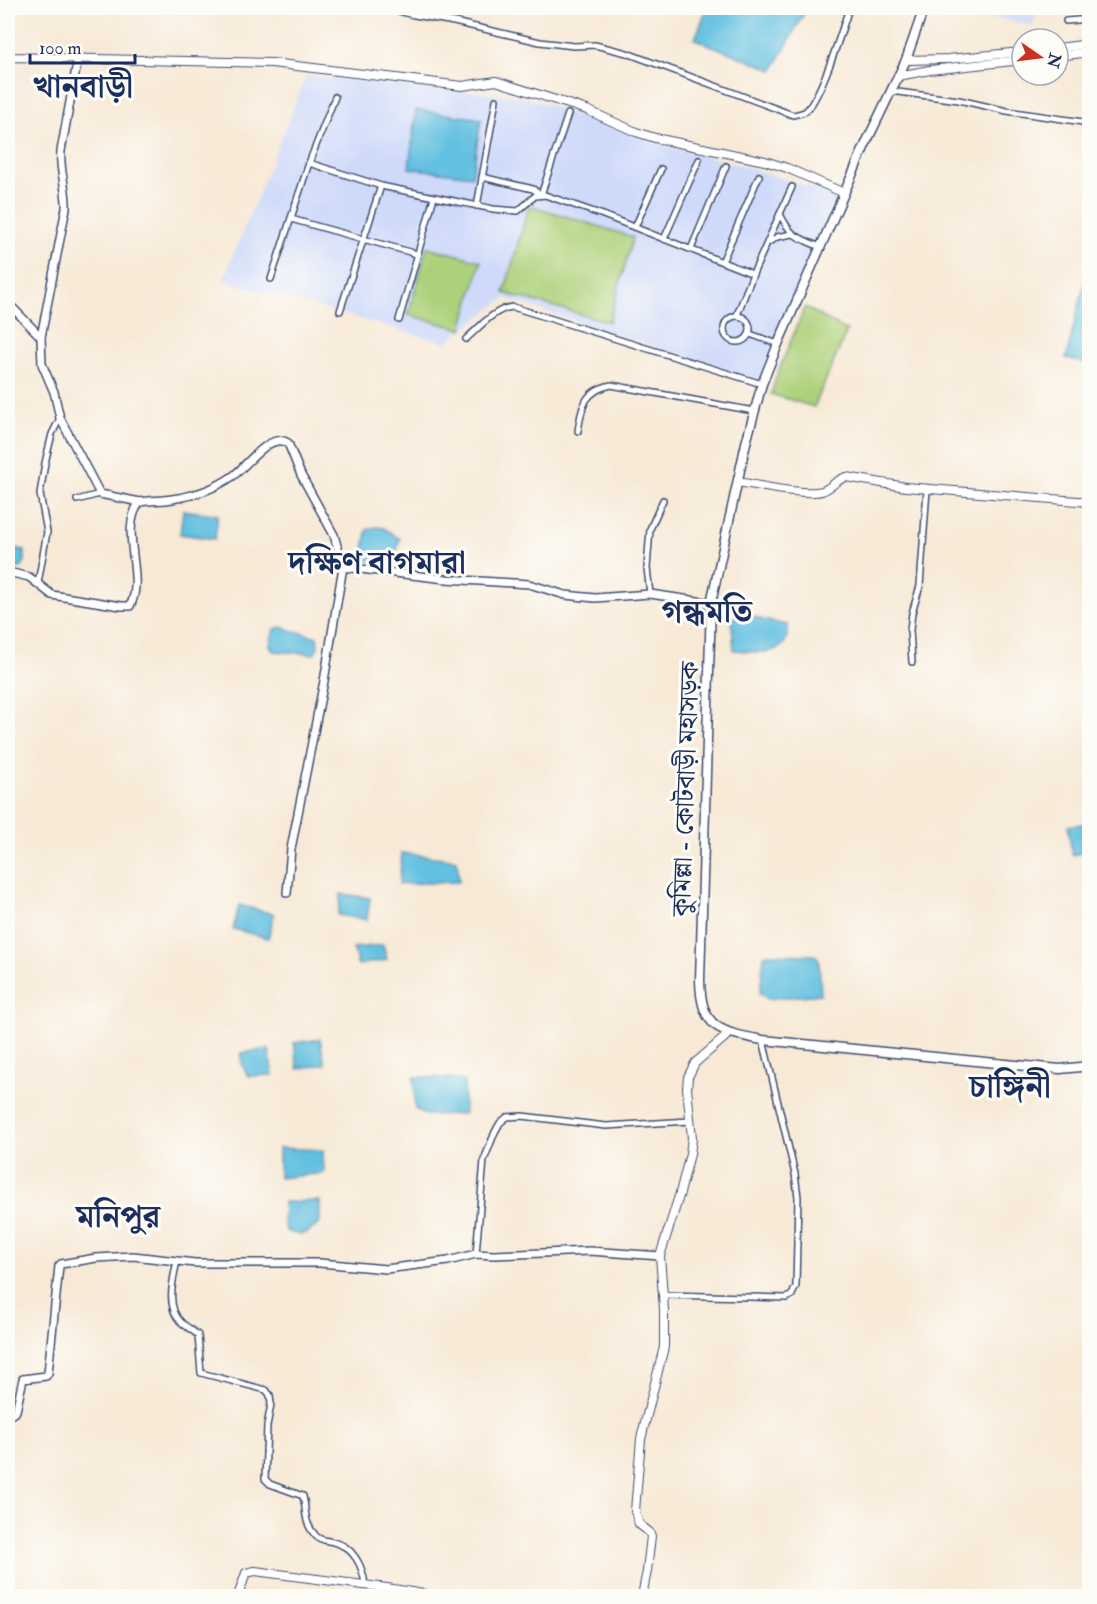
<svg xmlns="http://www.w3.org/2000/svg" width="1097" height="1604" viewBox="0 0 1097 1604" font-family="'IM FELL Double Pica','Noto Serif Bengali',serif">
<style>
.built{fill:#cfdafa}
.park{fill:#add17a;stroke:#64806c;stroke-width:1.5}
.water{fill:#62c0e0;stroke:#3e789f;stroke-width:1.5}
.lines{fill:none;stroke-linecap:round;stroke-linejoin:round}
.minor-casing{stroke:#3c4b70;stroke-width:8}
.tertiary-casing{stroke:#3c4b70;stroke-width:10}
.secondary-casing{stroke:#3c4b70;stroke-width:10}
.primary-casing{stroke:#3c4b70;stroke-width:11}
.minor{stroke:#fff;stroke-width:5}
.tertiary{stroke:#fff;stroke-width:7}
.secondary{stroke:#fff;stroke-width:8}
.primary{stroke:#fff;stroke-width:8}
.labels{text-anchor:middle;stroke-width:6;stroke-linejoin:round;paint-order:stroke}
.street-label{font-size:26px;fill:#1b2f5e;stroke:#fdfcf7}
.district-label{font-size:32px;font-weight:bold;fill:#1b2f5e;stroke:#fdfcf7}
</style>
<rect width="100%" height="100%" fill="#fdfcf7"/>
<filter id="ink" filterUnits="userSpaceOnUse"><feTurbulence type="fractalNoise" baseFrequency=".0167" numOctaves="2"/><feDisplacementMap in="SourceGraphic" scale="12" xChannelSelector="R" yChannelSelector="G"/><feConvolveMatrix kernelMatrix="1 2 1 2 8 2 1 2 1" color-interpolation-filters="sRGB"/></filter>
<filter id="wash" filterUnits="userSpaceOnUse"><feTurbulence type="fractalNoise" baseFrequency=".008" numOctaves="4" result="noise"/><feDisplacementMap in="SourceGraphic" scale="24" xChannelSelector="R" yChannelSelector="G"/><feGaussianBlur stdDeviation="1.35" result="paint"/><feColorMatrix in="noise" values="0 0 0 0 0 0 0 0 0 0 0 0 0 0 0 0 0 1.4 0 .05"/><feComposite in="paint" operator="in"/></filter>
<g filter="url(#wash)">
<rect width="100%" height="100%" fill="#f7e9d6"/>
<g class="built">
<path d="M949 8H1037L1033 26Z"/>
<path d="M307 75 414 87 525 97 658 143 739 165 838 196 759 381 505 298 445 343 223 280Z"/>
</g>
<g class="park">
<path d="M529 205 633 237 609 322 504 293Z"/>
<path d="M427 247 481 261 462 329 408 315Z"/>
<path d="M805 307 847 331 814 407 771 394 778 372Z"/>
</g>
<g class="water">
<path d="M707 8H807L773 70 695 39Z"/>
<path d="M416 110 481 119 472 176 409 168Z"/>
<path d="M1088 268H1090L1089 364 1066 358Z"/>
<path d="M183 510 218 515 215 539 180 534Z"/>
<path d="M376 527 384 528 400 539 394 560C384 557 373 561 362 561L367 530Z"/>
<path d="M8 545 25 551V561L21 568 8 567Z"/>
<path d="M749 615 763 620 788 625C788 629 788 636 786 640 778 658 749 651 734 650L732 625 733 617Z"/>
<path d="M281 627 317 637 318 647 314 654 273 651 270 645 274 629Z"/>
<path d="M1089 823V852L1072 855 1068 826Z"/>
<path d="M402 853 457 860 459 882 399 884Z"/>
<path d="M341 894 370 898 367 920 338 915Z"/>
<path d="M239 905 274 914 268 938 233 929Z"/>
<path d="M383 945 387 960 358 965 353 948Z"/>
<path d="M768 954 815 955 819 959 821 994 768 999 760 993 764 955Z"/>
<path d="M320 1039 325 1064 298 1069 294 1043Z"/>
<path d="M269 1049 273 1075 248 1076C245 1069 239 1061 242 1053Z"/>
<path d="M414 1077 450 1078 464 1081V1114L426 1115 415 1109Z"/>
<path d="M279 1148 323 1150 324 1173 279 1178Z"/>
<path d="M320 1201V1223C307 1234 303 1237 286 1231L283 1220 284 1202Z"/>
</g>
</g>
<g filter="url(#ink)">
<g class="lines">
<g class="minor-casing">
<g id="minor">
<path d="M388 8 409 14 454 22 540 42 574 46 595 45 627 53 793 115C797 114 803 113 806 111 822 96 842 30 849 8"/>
<path d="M437 19 438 8"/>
<path d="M1066 21 1090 19"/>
<path d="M890 91 959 100 1007 111 1090 123"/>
<path d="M309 163 381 186 493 209 518 211 535 196 545 195 603 215 753 274 737 315"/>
<path d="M482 177 533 189 541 195 568 114"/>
<path d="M477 206 496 100"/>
<path d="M780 214C792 238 796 236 820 247"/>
<path d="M291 219 417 254"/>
<path d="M635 227 661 169"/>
<path d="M664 239 699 160"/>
<path d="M769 242 777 237 792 234"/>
<path d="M691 249 726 166"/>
<path d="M722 262 759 176"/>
<path d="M753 274 792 187"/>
<path d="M271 279 309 163 335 97"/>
<path d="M340 311 381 186"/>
<circle cx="737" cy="329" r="13"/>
<path d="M399 320 434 197"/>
<path d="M750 334 778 344"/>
<path d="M466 339C479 328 495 308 513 307L762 384"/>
<path d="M578 431C582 406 584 391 611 385L754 411"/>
<path d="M77 500 100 494"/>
<path d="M38 583 47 532 40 494 45 463 52 434 60 418"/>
<path d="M650 594 647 568 650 529 663 500"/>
<path d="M912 662 910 630 912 613 920 586 927 490"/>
<path d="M476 1254 484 1160 495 1132 500 1123 507 1117 522 1116 606 1126 690 1121"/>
<path d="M177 1261C173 1280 165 1308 182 1323 187 1327 193 1331 198 1335L201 1373 266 1390 270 1395 271 1404 267 1426 265 1479 270 1484 303 1496C307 1512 303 1522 316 1536 321 1541 327 1540 333 1542 353 1546 363 1566 365 1585"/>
<path d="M663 1295 787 1298 792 1295 796 1286 798 1197 795 1174 763 1040"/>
</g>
</g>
<g class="tertiary-casing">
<g id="tertiary">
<path d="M78 58 61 151C59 171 67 188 66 208L41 337 42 364 54 392 60 418 100 494 140 502"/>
<path d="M8 303 41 337"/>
<path d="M8 572 29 577 52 595 121 606H130C146 577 118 530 140 502 151 500 162 501 172 499 193 496 216 488 233 476 246 467 270 431 288 443L301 475 334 535 343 567 446 579 529 584 565 595 595 598 650 594 711 603"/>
<path d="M287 893 291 849 324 681 343 567"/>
<path d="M8 1413 12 1414 16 1411 23 1379 46 1376 48 1373 59 1266 61 1264 96 1258 133 1256 195 1263H320L386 1269 448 1261 476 1254 494 1255 590 1251 660 1256"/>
</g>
</g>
<g class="secondary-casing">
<g id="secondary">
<path d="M1058 48 1090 44"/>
<path d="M1058 56 1090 52"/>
<path d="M8 57 272 63 462 86 496 81 587 110 636 132 655 138 765 161 787 168 844 193"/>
<path d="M906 60 948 59 1022 52"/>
<path d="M898 76 930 70 1022 60"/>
<path d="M738 482C757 485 804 496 822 491 831 488 836 480 846 477L906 487 1090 502"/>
<path d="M238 1596 246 1573 255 1571 387 1588 435 1596"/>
<path d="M642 1596 647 1571 651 1536 649 1532 639 1524 635 1511 641 1439 664 1347V1309L660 1256 680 1193 690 1154 692 1138 687 1088 688 1077 695 1063 730 1033"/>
</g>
</g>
<g class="primary-casing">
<path id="primary" d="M924 8 906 60 867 141 778 344 762 384 746 443 711 603 700 980C701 1029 720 1032 763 1040L1016 1065 1060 1069 1090 1066"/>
</g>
<use href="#minor" class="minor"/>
<use href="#tertiary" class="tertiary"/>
<use href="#secondary" class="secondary"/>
<use href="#primary" class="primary"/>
</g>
</g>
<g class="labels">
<g class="street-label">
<text transform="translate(685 789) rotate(-88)" y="9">কুমিল্লা - কোটবাড়ী মহাসড়ক</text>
</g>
<g class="district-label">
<text x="83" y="97">খানবাড়ী</text>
<text x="377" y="573">দক্ষিণ বাগমারা</text>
<text x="707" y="622">গন্ধমতি</text>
<text x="1010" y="1097">চাঙ্গিনী</text>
<text x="118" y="1227">মনিপুর</text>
</g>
</g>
<rect width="1097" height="1604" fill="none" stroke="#fdfcf7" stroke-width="30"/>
<g transform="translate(1040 57) rotate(104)"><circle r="28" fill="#fdfcf7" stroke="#a3aaba" stroke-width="1.5"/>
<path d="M0-4.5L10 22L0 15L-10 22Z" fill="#c8321e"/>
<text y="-9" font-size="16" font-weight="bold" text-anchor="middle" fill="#1b2f5e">N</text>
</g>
<path d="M30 54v9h105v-9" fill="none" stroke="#1b2f5e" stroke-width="3"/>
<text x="39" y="54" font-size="18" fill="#1b2f5e" stroke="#fdfcf7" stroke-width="4.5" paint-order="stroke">100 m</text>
</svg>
